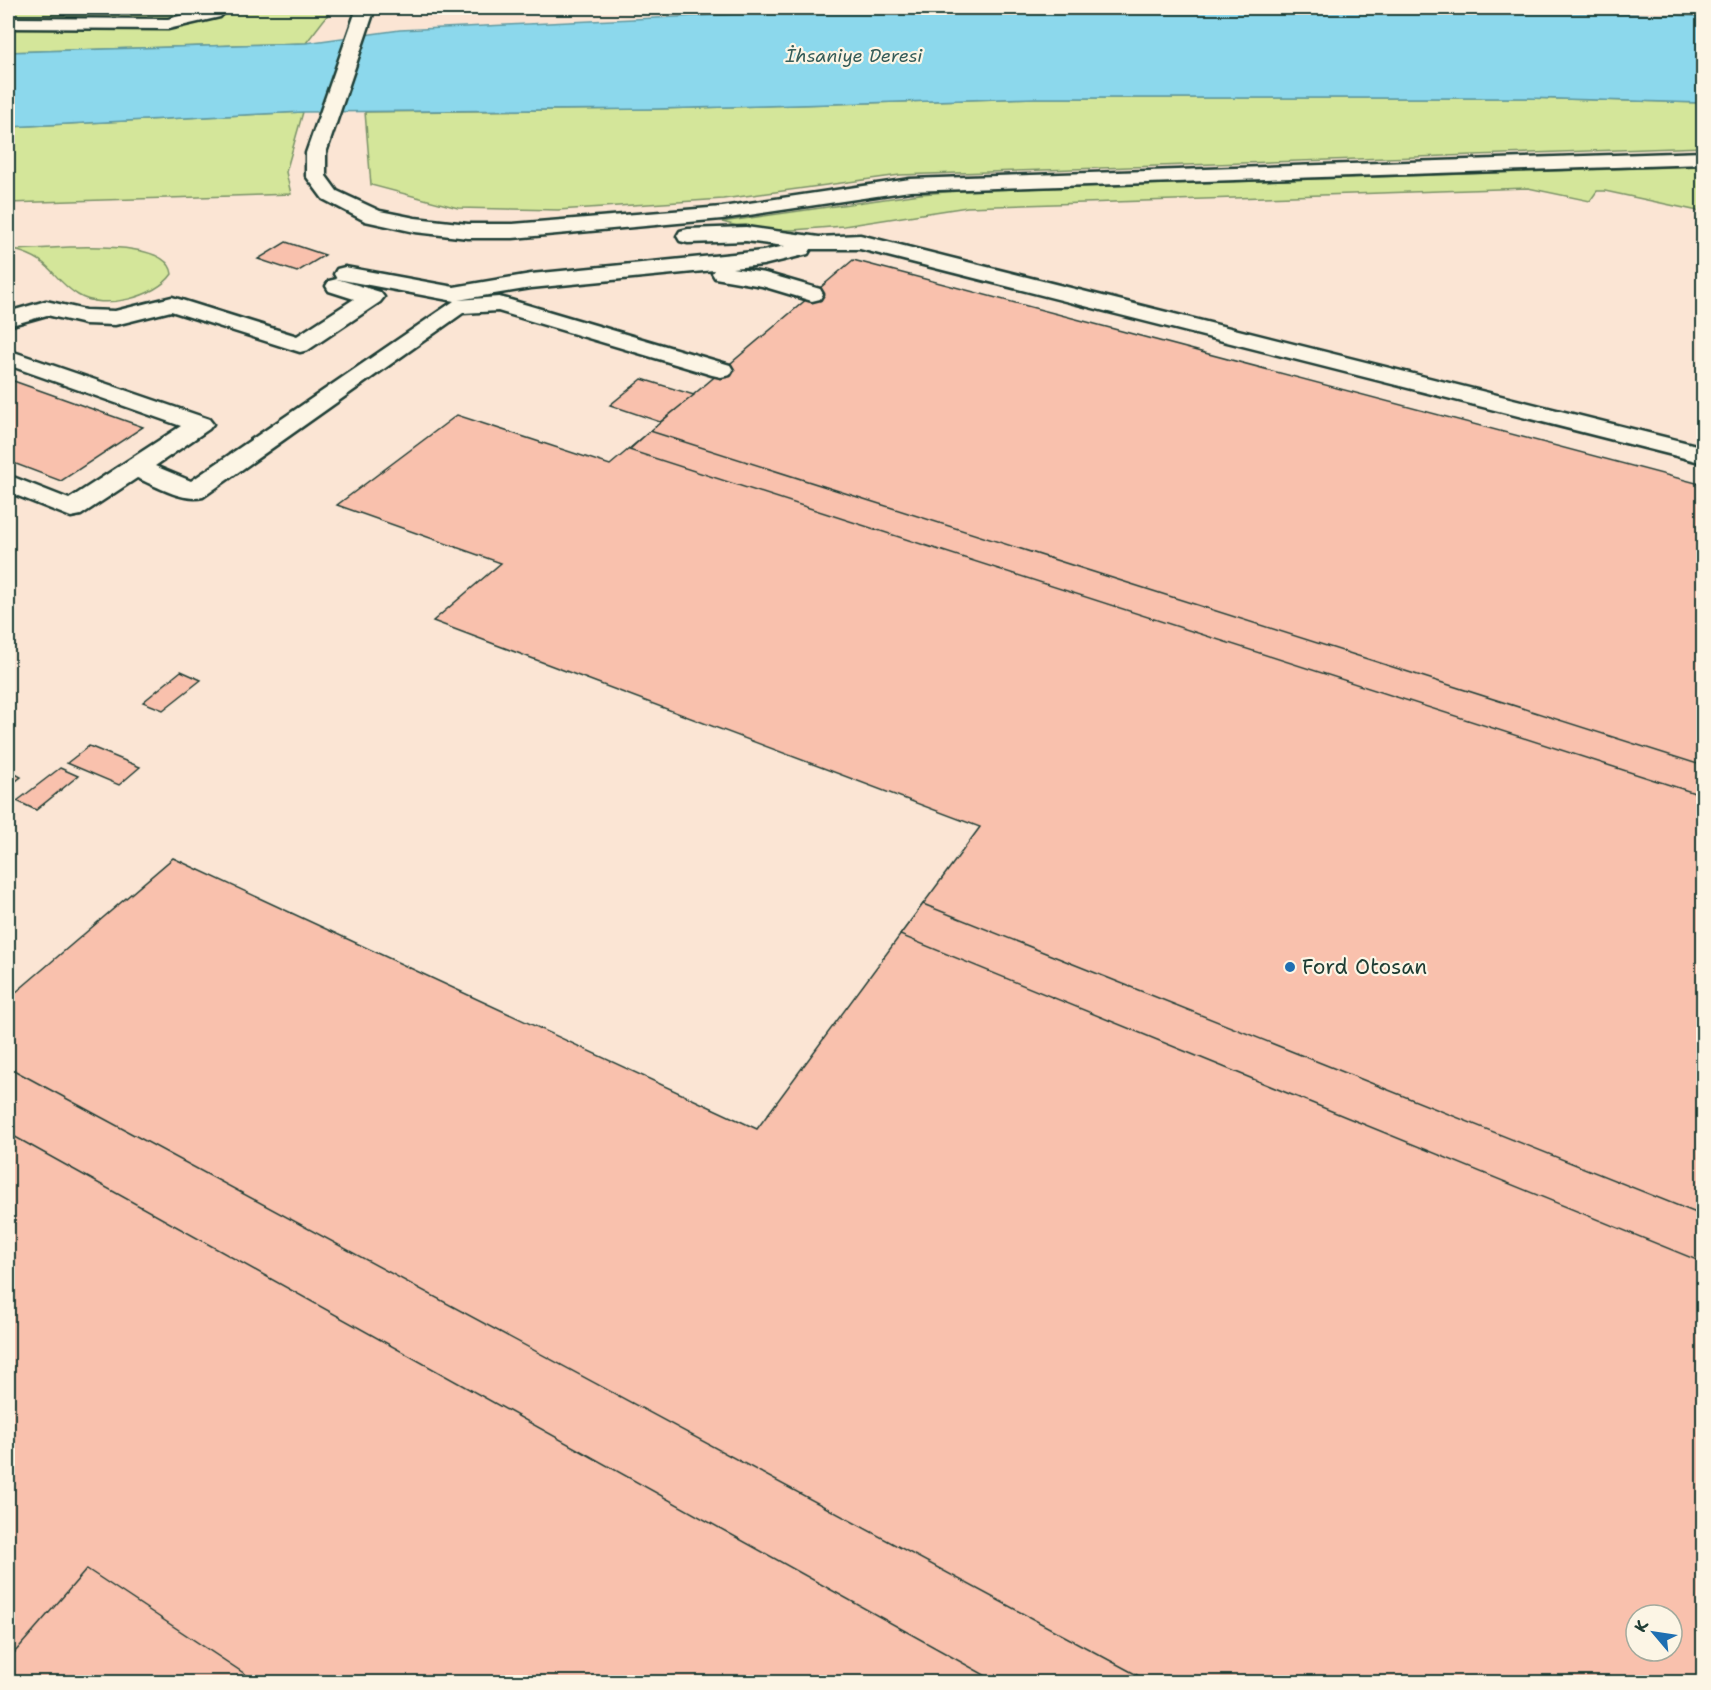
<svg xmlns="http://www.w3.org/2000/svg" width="1711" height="1690" viewBox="0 0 1711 1690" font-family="'Shantell Sans',sans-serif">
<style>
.built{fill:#fbe5d4;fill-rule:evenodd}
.green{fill:#d4e69a;stroke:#7a9267;stroke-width:1.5}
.water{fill:#8cd8ec;stroke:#609aa2;stroke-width:1.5}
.building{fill:#f9c1ad;stroke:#1f3d34;stroke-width:1.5;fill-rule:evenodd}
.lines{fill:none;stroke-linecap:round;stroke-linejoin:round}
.minor-casing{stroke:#1f3d34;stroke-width:5}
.minor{fill:#fcf5e5;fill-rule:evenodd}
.poi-dot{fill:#1f6fb2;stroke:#fcf5e5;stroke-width:2}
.labels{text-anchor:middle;stroke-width:4.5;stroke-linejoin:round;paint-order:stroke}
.far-water-label{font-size:18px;font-style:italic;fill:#355c59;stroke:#fcf5e5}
.poi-label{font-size:21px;fill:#1f3d34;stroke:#fcf5e5;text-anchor:start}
</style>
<rect width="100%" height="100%" fill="#fcf5e5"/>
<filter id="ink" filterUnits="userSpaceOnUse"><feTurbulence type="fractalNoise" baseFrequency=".0167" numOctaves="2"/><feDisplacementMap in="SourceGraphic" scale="12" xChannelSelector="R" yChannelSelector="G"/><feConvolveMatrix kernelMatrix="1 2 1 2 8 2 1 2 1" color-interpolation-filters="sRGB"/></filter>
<g filter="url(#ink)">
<path class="built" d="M8 8H1703V1682H8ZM1636 1615H1672V1651H1636Z"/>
<g class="green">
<path d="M8 8H333L306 43 8 52Z"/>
<path d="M1036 98H1526L1703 103 1704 147 900 175 723 199 558 210 458 208 371 185 365 112 657 109Z"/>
<path d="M303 112 286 172 291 194 8 203V127Z"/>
<path d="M1703 166V212L1605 191H1597L1590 201 1528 188 967 207 844 226 793 230H753L722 222 920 194 959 191Z"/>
<path d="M70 247C94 247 169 243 172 274 156 297 103 311 78 295 49 277 54 260 14 250Z"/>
</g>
<path class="water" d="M865 8H1401L1703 16 1704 103 1526 98H1036L657 109 303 112 8 127V52L306 43 400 30Z"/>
<g class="building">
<path d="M286 242 325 255 297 272 258 259Z"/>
<path d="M853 260 1704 485V1682H8V999L173 858 757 1129 980 827 433 621 501 563 337 505 457 415 610 465ZM1636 1615H1672V1651H1636Z"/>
<path d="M8 379 143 427 61 481 8 461Z"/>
<path d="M642 379 694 395 660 422 610 405Z"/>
<path d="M650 431 1704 766V796L629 450Z"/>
<path d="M181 671 201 680 163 710 143 702Z"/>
<path d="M89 746 140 767 119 785 67 763Z"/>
<path d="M60 768 78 776 36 810 17 801Z"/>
<path d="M8 770 21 777 8 787Z"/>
<path d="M923 904 1704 1216V1263L900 935Z"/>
<path d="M8 1067 1150 1682H997L8 1133Z"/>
<path d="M87 1569 257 1682H8V1660Z"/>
</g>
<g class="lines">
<g class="minor-casing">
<g id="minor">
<path d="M210 8H229L220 17 168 29 8 28V18L168 19Z"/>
<path d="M357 8H375L326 153V176L337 191 380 211 415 218 468 224H513L722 207 910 179 1704 152V164L910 191 722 219 513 238H468L415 232 365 221 323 199 306 176V153Z"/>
<path d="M746 227 819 237 860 235 1704 447V463L860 249H811L808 254 763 265 732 268 765 273 820 289 823 294 820 299 812 301 762 286 715 278 712 273 714 270 531 288 458 300 499 297 507 299 730 365 733 370 730 375 721 377 712 375 498 311 463 313 203 497C182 502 157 486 137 478L81 515 71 517 8 492V475L69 499 181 426 8 365V350L209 419 213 424 209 429 155 466 191 481 454 301 337 279 334 274 337 269 345 267 454 287 531 274 763 251 785 246 746 241 688 243 680 241 677 236 680 231 688 229Z"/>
<path d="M337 279 380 292 384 297 380 302 308 350 300 352 171 311 115 325 85 324 47 315 8 326V312L46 301 85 310 115 311 172 297 297 336 354 299 329 291 326 286 329 281Z"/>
</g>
</g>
<use href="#minor" class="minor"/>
</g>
</g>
<circle class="poi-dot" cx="1290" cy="967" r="6"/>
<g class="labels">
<g class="far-water-label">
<text x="854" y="62">İhsaniye Deresi</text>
</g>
<g class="poi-label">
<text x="1302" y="974">Ford Otosan</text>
</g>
</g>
<rect width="1711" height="1690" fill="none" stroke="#fcf5e5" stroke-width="30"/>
<rect x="15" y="15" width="1681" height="1660" fill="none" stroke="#1f3d34" stroke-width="2" filter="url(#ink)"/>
<g transform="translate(1654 1633) rotate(299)"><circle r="28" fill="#fcf5e5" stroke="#a4ab9e" stroke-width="1.5"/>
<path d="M0-4.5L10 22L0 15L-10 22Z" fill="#1f6fb2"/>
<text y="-9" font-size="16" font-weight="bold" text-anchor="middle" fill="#1f3d34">K</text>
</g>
</svg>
